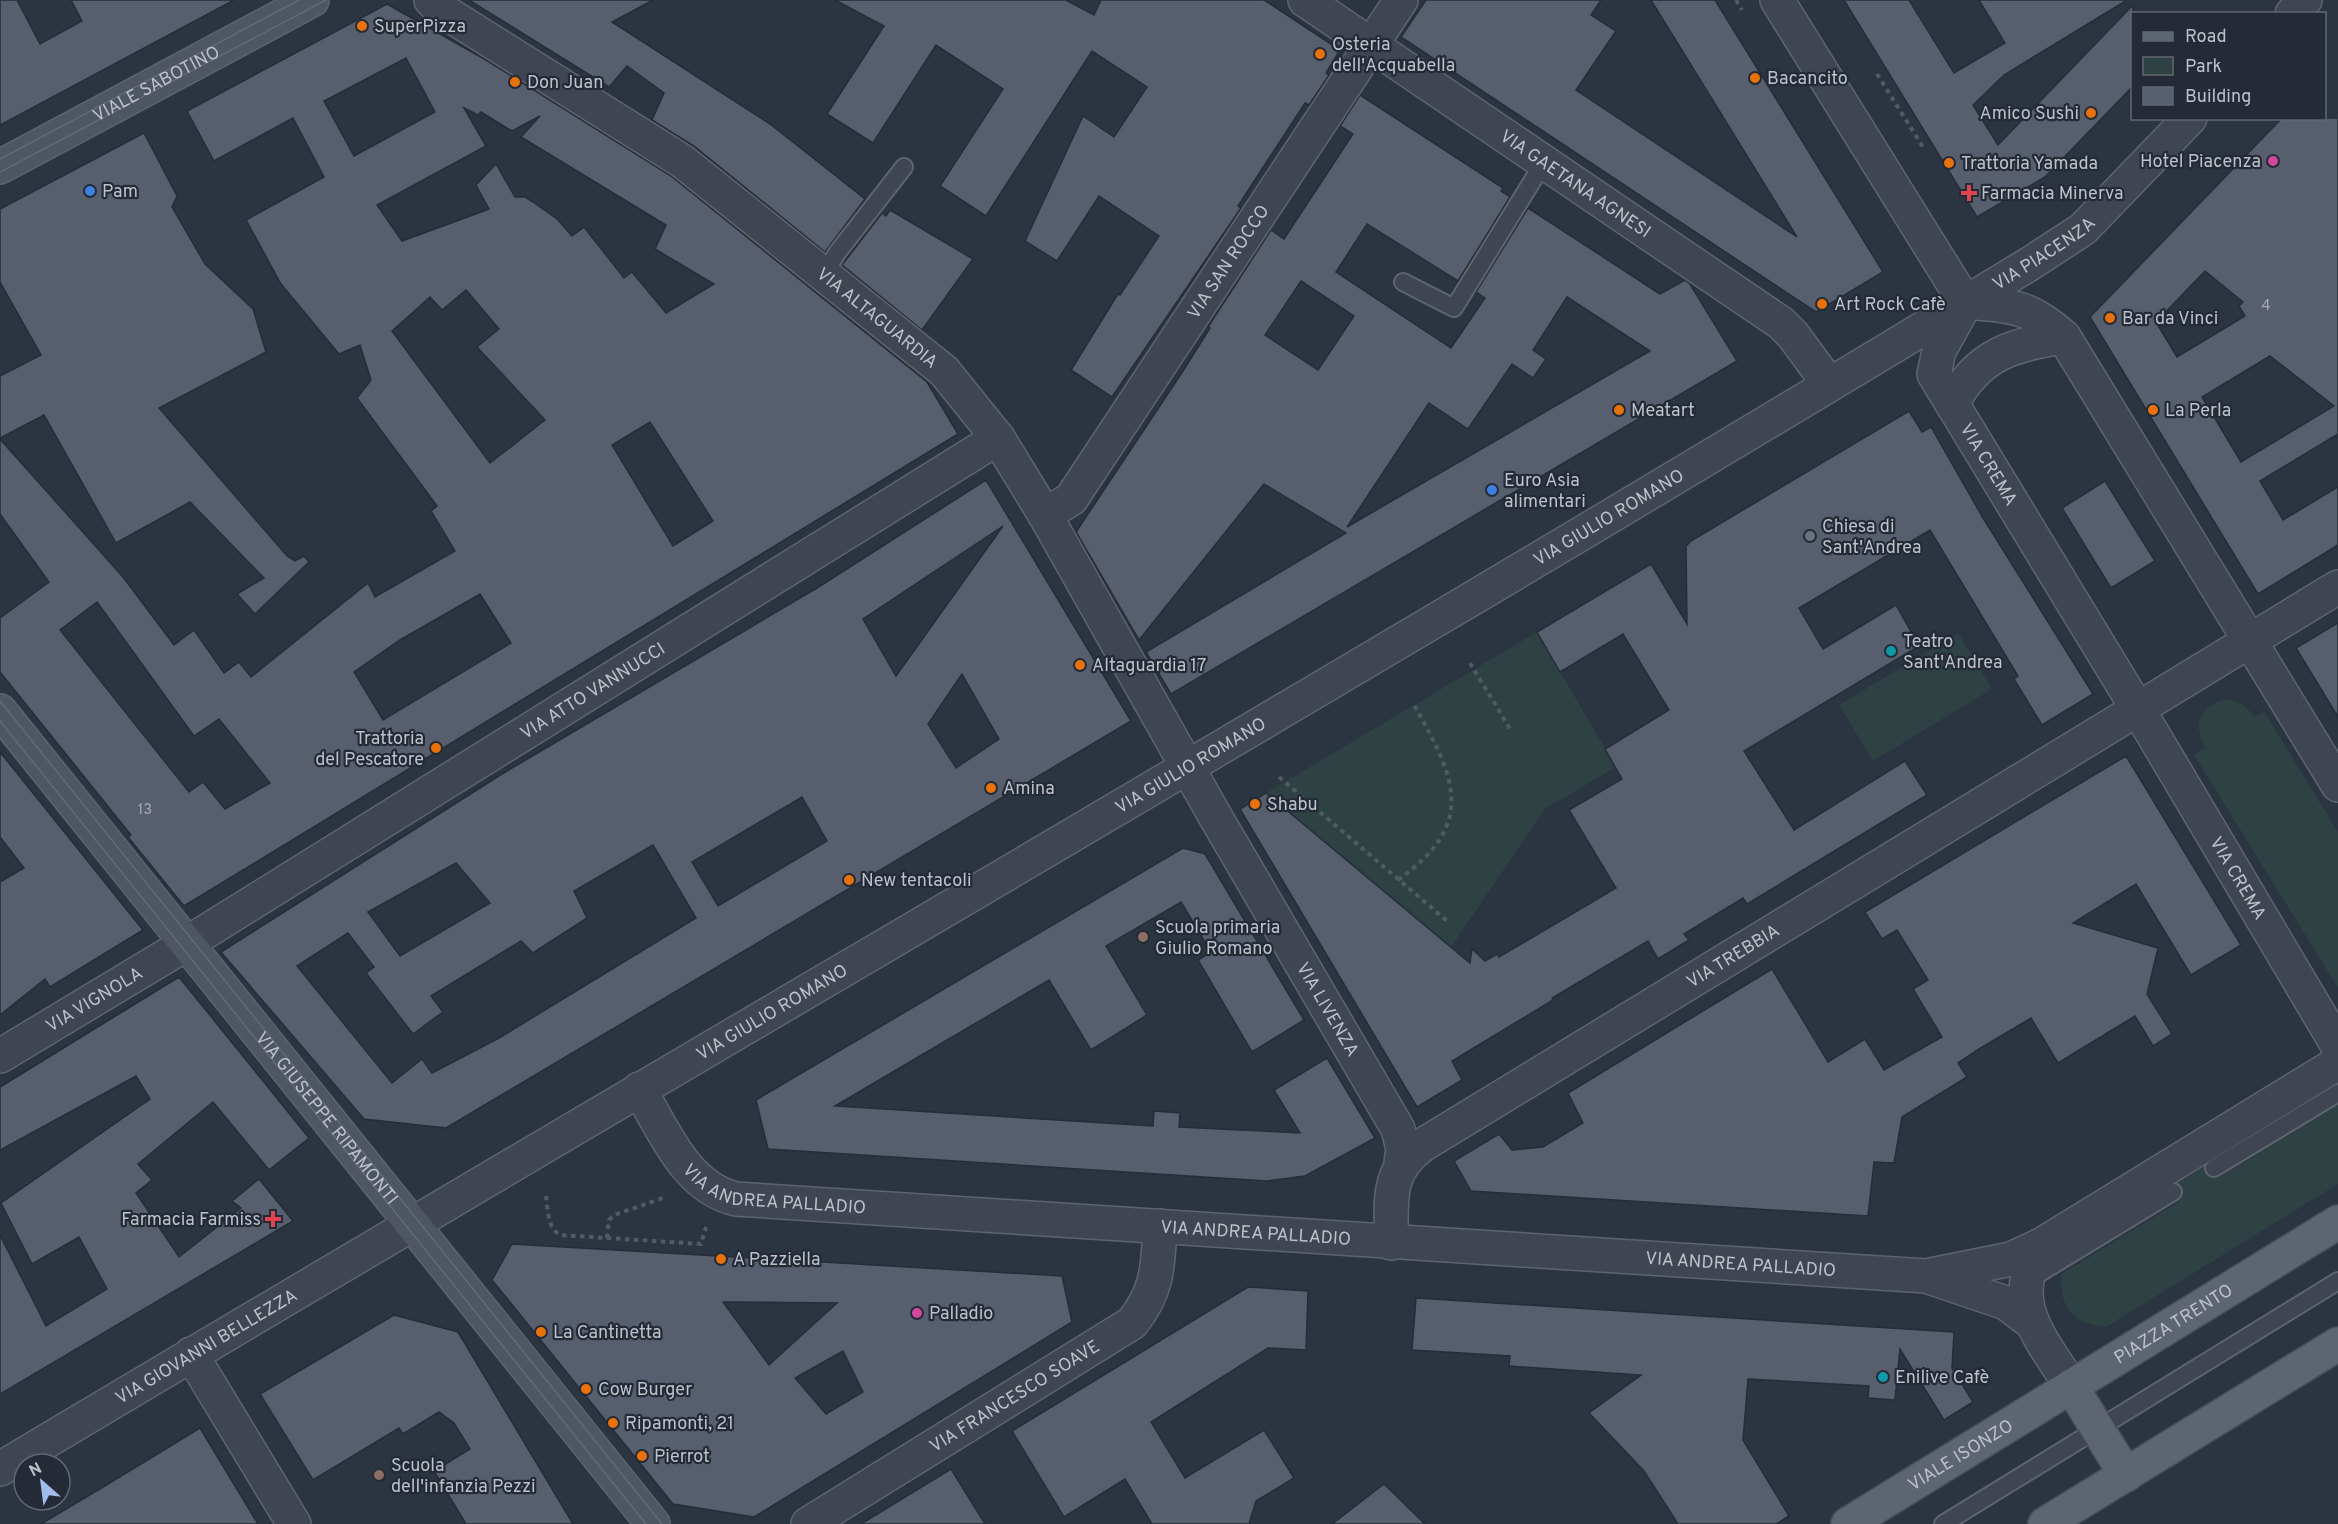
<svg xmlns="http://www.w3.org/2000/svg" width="2338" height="1524" viewBox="0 0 2338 1524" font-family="Overpass,sans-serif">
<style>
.green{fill:#2e4143}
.building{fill:#575f6e;stroke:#262d38;stroke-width:1.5;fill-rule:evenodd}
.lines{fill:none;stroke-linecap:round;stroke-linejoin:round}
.lane-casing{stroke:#5d646e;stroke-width:20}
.street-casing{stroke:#5d646e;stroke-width:36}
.secondary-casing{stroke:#5d646e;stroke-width:36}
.primary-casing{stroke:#494f5a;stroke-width:36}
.path{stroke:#4d5d61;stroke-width:4;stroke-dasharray:4.5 4.5;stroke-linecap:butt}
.lane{stroke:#3f4651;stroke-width:16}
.street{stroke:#3f4651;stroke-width:33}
.secondary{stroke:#4e5563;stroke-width:33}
.primary{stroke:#5d6570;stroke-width:33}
.tram{stroke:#626a77;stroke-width:1.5}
.food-dot{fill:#e8710a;stroke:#242b36;stroke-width:2}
.hotel-dot{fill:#d1479c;stroke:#242b36;stroke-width:2}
.shop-dot{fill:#3f7fe0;stroke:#242b36;stroke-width:2}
.health-dot{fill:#e0444e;stroke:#242b36;stroke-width:2}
.worship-dot{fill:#6b7280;stroke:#242b36;stroke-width:2}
.culture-dot{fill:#0f9aa8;stroke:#242b36;stroke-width:2}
.education-dot{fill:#8d6e63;stroke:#242b36;stroke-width:2}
.labels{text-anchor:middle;stroke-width:4.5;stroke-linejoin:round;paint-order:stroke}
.number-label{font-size:15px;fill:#a3a8b4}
.poi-label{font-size:18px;fill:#bcc1cb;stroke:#242b36;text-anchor:start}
.street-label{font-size:18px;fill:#bcc1cb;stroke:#242b36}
</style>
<rect width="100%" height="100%" fill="#2b3441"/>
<g class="green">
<path d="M1537 632 1616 767 1545 809 1451 947 1266 793Z"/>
<path d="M1958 633 1992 689 1873 761 1839 705Z"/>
<path d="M2224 699C2239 701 2246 705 2254 717L2264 711 2338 832V988L2194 755 2205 747C2193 724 2198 708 2224 699Z"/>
<path d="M2338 1105V1184L2106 1327C2071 1323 2060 1308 2061 1274L2179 1202 2169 1186 2210 1161 2220 1177Z"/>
</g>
<g class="building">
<path d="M0 0H17L40 44 82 21 71 0H234L0 125Z"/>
<path d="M469 0H653L612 22 770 124 865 199 825 252 694 146 652 120 664 93 627 66 609 87Z"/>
<path d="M835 0H1066L1094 15 1101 0H1264L1340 50 1326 73 1329 75 1309 105 1305 103 1238 206 1241 208 1112 397 1071 370 1118 294 1120 295 1159 236 1099 196 1057 261 1025 241 1083 116 1114 137 1147 87 1092 51 986 216 940 186 1003 89 936 45 873 143 827 114 884 26Z"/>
<path d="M1426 0H1601L1591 15 1616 31 1576 90 1797 237 1651 0H1715L1883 272 1816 312 1401 37Z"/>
<path d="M1844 0H1909L1954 73 2005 43 1979 0H2127L2004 75 1973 105 1998 145 2133 5V86L2045 177 1977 217Z"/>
<path d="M387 4 486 60 671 176 927 382 958 434 184 906 128 837 131 835 0 672V618L49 582 0 514V439L123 577 174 645 194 630 224 673 239 662 251 677 368 583 375 597 455 551 431 511 437 506 357 398 371 380 360 345 339 354 281 284 246 220 324 177 293 118 214 161 187 111ZM406 58 435 112 354 156 324 101ZM464 108 478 115 481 112 512 131 540 116 521 137 666 225 655 249 714 284 666 313 632 272 624 278 584 227 572 236 557 219 533 202 525 197H515L496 164 476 185 489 209 402 241 377 205 486 146ZM466 290 499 329 477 347 545 420 490 463 392 331 430 297 442 310ZM650 422 713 521 673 546 612 445ZM480 594 511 643 383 720 354 672 400 640ZM97 602 194 736 219 719 270 783 225 809 203 782 189 792 60 630Z"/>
<path d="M1360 95 1503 188 1501 191 1510 197 1458 281 1367 224 1336 272 1451 348 1485 298 1476 292 1528 208 1660 294 1685 280 1690 284 1737 361 1171 694 1146 652 1346 533 1264 484 1139 640 1076 532 1183 371 1210 328 1208 327 1271 230 1284 239 1353 134 1340 126ZM1301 281 1354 316 1318 370 1265 335ZM1567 297 1650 351 1347 527 1429 403 1468 429 1512 364 1533 378 1546 359 1533 350Z"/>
<path d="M2282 118H2338V434L2260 481 2283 520 2338 487V545L2258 594 2090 317ZM2205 271 2243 302 2239 306 2245 316 2177 357 2156 322ZM2270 356 2334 406 2241 462 2202 397Z"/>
<path d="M144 133 177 196 172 207 205 264 253 309 266 352 159 408 287 556 295 561 304 556 309 562 255 614 237 594 264 578 190 502 116 543 44 415 0 438V376L41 355 0 282V209Z"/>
<path d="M890 210 973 259 922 330 842 265 882 213 886 216Z"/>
<path d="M1909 411 1922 432 1931 427 1983 518 2093 694 2042 725 2014 679 2018 676 1930 530 1799 608 1823 649 1896 605 1919 646 1744 751 1794 830 1905 761 1927 795 1747 904 1743 898 1684 934 1689 940 1658 959 1648 941 1552 998 1553 1000 1452 1061 1462 1080 1417 1107 1240 809 1266 793 1470 963 1472 949 1485 961 1497 954 1499 957 1616 888 1569 810 1622 779 1605 749 1669 710 1623 634 1560 672 1537 632 1651 564 1687 624 1686 546 1691 541Z"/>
<path d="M986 480 1131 721 446 1128 364 1119 221 952 502 774 817 588ZM1003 526 896 676 863 619ZM962 674 999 739 956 768 928 724ZM802 797 827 841 718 906 692 862ZM653 845 696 918 499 1038 432 1073 422 1059 392 1083 297 966 348 933 374 967 366 973 413 1034 443 1012 431 996 521 941 533 953 587 918 574 891ZM456 863 490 903 400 956 368 912Z"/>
<path d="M2105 481 2155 561 2111 588 2062 508Z"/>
<path d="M2338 623V717L2296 648Z"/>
<path d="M0 752 143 930 50 987 45 979 0 1015V882L24 868 0 837Z"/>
<path d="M2126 756 2241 945 2191 975 2136 884 2073 923 2158 948 2147 994 2172 1034 2153 1046 2135 1016 2058 1063 2031 1018 1979 1049 1958 1063 1967 1077 1902 1117 1894 1163 1874 1162 1868 1216 1471 1191 1454 1161 1499 1134 1512 1150 1543 1147 1583 1123 1568 1093 1772 969 1828 1062 1865 1039 1884 1070 1942 1037 1913 989 1928 980 1897 930 1882 939 1865 912Z"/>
<path d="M1183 848 1205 854 1304 1020 1252 1052 1198 960 1211 952 1181 902 1106 946 1147 1015 1091 1050 1049 980 835 1106 1153 1126 1154 1111 1180 1113 1179 1127 1300 1133 1274 1090 1327 1058 1375 1138 1305 1176 1267 1181 768 1149 756 1100Z"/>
<path d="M179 977 309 1138 269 1170 213 1102 138 1164 152 1180 136 1193 179 1257 241 1208 232 1201 259 1179 293 1221 0 1394V1235L46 1326 107 1289 79 1237 32 1264 1 1203 150 1099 136 1076 0 1150V1087Z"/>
<path d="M512 1244 1062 1276 1072 1322 754 1517 673 1504 492 1280ZM723 1302 837 1303 769 1365ZM843 1351 863 1392 826 1414 795 1378Z"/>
<path d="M1248 1287 1308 1291 1306 1350 1268 1348 1151 1422 1185 1478 1264 1430 1294 1478 1256 1501 1249 1524H1152L1125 1479 1064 1517 1012 1431Z"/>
<path d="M1416 1298 1954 1332 1952 1368 1973 1402 1944 1420 1900 1349 1895 1400 1868 1398 1869 1386 1748 1379 1743 1440 1789 1516 1776 1524H1678L1644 1471 1589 1413 1641 1375 1509 1366 1510 1356 1412 1350Z"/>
<path d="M394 1315 458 1332 573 1524H466L434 1471 470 1449 454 1423 439 1412 403 1434 399 1428 313 1480 260 1394Z"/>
<path d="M200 1428 258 1524H41L108 1484Z"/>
<path d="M951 1469 985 1524H861Z"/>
<path d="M1384 1484 1425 1524H1332Z"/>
</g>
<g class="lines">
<g class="lane-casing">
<g id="lane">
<path d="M825 273 837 253 904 167"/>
<path d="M1403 282 1454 308 1544 162"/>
<path d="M2214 1168 2338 1093"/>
<path d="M2030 1279 2173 1192"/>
<path d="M1943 1524 2338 1281"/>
</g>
</g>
<g class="street-casing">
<g id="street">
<path id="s1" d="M431 0 440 9 682 161 944 371 998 438 1045 515 1215 816 1398 1129 1403 1149 1401 1163"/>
<path id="s2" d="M1305 0 1781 323 1793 335 1829 384"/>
<path d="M1777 0 1965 302"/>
<path d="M2292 14 2305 0"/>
<path d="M1965 302C2012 306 2028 305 2064 337L2338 785"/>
<path id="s3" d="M1965 304 1939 351 1934 374 2151 731 2338 1046"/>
<path d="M1952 404C1977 355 2013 344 2064 337"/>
<path id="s4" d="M1045 515 1071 499 1401 0"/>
<path id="s5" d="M0 1056 186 944 998 438"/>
<path id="s6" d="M639 1089C664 1130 685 1187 736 1199L1926 1276 2006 1303 2032 1323"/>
<path id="s7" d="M1391 1243C1392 1202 1385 1173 1421 1146L2338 587"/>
<path d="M2041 1245C2005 1302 2041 1338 2071 1386"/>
<path d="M1931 1275 2011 1259 2041 1245 2338 1063"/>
<path d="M191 1354 294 1524"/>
<path id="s8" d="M0 1469C676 1065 1358 672 2031 263L2083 229 2190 118"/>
<path id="s9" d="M808 1524 1132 1323C1158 1291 1158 1266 1160 1226"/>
</g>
</g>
<g class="secondary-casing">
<g id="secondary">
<path id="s10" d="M0 167 312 0"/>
<path id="s11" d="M0 711 653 1524"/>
</g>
</g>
<g class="primary-casing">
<g id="primary">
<path d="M2071 1386 2126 1475"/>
<path id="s12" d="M1848 1524 2338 1222"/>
<path d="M2045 1524 2338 1344"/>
</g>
</g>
<g class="path">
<path d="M1736 0 1742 10"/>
<path d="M1877 74 1923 147"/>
<path d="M1470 663 1512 732"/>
<path d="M1279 777 1447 921"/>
<path d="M1398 880C1478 823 1455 777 1414 705"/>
<path d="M546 1196C548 1210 547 1227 560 1235L701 1244 706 1227"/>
<path d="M607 1238 609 1220 614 1215 666 1197"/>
</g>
<use href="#lane" class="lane"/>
<use href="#street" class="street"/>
<use href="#secondary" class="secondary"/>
<use href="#primary" class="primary"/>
<g class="tram">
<path d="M0 159 299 0"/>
<path d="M0 172 326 0"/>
<path d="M0 701 662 1524"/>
<path d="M0 721 646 1524"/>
</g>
</g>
<g class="food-dot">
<circle cx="362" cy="26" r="6"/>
<circle cx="1320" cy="54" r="6"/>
<circle cx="1755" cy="78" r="6"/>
<circle cx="515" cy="82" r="6"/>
<circle cx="2091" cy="113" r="6"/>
<circle cx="1949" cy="163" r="6"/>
<circle cx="1822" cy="304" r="6"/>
<circle cx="2110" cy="318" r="6"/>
<circle cx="1619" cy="410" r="6"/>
<circle cx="2153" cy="410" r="6"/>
<circle cx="1080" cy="665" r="6"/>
<circle cx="436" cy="748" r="6"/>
<circle cx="991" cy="788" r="6"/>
<circle cx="1255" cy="804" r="6"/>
<circle cx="849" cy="880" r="6"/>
<circle cx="721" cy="1259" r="6"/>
<circle cx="541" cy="1332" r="6"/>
<circle cx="586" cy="1389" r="6"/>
<circle cx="613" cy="1423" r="6"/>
<circle cx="642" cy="1456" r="6"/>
</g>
<g class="hotel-dot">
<circle cx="2273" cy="161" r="6"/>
<circle cx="917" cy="1313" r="6"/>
</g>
<g class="shop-dot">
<circle cx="90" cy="191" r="6"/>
<circle cx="1492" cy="490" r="6"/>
</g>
<g class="health-dot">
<path d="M1966 184h6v6h6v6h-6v6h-6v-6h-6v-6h6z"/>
<path d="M270 1210h6v6h6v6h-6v6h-6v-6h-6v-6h6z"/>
</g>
<circle class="worship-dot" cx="1810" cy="536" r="6"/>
<g class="culture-dot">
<circle cx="1891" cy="651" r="6"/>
<circle cx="1883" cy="1377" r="6"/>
</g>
<g class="education-dot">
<circle cx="1143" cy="937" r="6"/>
<circle cx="379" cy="1475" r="6"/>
</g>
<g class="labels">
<g class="number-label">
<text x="2266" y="310">4</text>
<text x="145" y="814">13</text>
</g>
<g class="poi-label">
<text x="374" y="32">SuperPizza</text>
<text x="1332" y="50">Osteria<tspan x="1332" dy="21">dell'Acquabella</tspan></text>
<text x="1767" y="84">Bacancito</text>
<text x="527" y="88">Don Juan</text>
<text x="2079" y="119" text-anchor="end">Amico Sushi</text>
<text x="2261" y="167" text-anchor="end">Hotel Piacenza</text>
<text x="1961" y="169">Trattoria Yamada</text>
<text x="102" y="197">Pam</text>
<text x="1981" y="199">Farmacia Minerva</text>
<text x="1834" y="310">Art Rock Cafè</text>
<text x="2122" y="324">Bar da Vinci</text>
<text x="1631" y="416">Meatart</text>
<text x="2165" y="416">La Perla</text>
<text x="1504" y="486">Euro Asia<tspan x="1504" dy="21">alimentari</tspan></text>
<text x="1822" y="532">Chiesa di<tspan x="1822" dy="21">Sant'Andrea</tspan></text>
<text x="1903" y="647">Teatro<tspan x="1903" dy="21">Sant'Andrea</tspan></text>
<text x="1092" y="671">Altaguardia 17</text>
<text x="424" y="744" text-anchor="end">Trattoria<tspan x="424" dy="21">del Pescatore</tspan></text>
<text x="1003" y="794">Amina</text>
<text x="1267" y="810">Shabu</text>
<text x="861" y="886">New tentacoli</text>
<text x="1155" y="933">Scuola primaria<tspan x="1155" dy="21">Giulio Romano</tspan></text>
<text x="261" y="1225" text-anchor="end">Farmacia Farmiss</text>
<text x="733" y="1265">A Pazziella</text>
<text x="929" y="1319">Palladio</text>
<text x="553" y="1338">La Cantinetta</text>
<text x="1895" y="1383">Enilive Cafè</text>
<text x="598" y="1395">Cow Burger</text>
<text x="625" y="1429">Ripamonti, 21</text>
<text x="654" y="1462">Pierrot</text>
<text x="391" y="1471">Scuola<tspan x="391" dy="21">dell'infanzia Pezzi</tspan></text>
</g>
<g class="street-label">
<text dy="6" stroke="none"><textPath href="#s10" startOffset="177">VIALE SABOTINO</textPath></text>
<text dy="6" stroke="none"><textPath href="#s2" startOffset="327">VIA GAETANA AGNESI</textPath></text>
<text dy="6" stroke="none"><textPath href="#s8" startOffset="2378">VIA PIACENZA</textPath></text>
<text dy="6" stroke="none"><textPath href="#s4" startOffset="315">VIA SAN ROCCO</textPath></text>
<text dy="6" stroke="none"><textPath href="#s1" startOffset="549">VIA ALTAGUARDIA</textPath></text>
<text dy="6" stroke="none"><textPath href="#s3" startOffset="183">VIA CREMA</textPath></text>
<text dy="6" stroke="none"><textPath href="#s8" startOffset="1869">VIA GIULIO ROMANO</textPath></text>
<text dy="6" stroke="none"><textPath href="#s5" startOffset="696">VIA ATTO VANNUCCI</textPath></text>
<text dy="6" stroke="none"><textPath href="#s8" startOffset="1383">VIA GIULIO ROMANO</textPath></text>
<text dy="6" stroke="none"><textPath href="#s3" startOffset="666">VIA CREMA</textPath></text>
<text dy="6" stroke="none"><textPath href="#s7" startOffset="472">VIA TREBBIA</textPath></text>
<text dy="6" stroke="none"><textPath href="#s5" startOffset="110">VIA VIGNOLA</textPath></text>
<text dy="6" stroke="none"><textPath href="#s1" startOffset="1380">VIA LIVENZA</textPath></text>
<text dy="6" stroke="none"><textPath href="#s8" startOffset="897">VIA GIULIO ROMANO</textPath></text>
<text dy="6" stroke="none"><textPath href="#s11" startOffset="522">VIA GIUSEPPE RIPAMONTI</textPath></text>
<text dy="6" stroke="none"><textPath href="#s6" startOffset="186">VIA ANDREA PALLADIO</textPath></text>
<text dy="6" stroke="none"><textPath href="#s6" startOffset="672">VIA ANDREA PALLADIO</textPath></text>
<text dy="6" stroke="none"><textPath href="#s6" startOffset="1158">VIA ANDREA PALLADIO</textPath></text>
<text dy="6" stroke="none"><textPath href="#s12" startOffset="382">PIAZZA TRENTO</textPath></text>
<text dy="6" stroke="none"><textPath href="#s8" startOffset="240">VIA GIOVANNI BELLEZZA</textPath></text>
<text dy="6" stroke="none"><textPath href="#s9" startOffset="243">VIA FRANCESCO SOAVE</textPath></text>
<text dy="6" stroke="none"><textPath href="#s12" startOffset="132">VIALE ISONZO</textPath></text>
</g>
</g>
<rect x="2131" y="12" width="195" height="108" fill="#242b36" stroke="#616772" stroke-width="1.5"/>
<rect x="2143" y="32" width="30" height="9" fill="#5d6570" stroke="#616772" stroke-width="1.5"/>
<text x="2185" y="42" font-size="18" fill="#bcc1cb">Road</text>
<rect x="2143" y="57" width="30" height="18" fill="#2e4143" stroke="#616772" stroke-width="1.5"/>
<text x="2185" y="72" font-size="18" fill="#bcc1cb">Park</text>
<rect x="2143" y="87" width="30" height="18" fill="#575f6e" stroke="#616772" stroke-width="1.5"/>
<text x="2185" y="102" font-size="18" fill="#bcc1cb">Building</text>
<g transform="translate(42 1482) rotate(332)"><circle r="28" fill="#242b36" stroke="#616772" stroke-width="1.5"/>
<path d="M0-4.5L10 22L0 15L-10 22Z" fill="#a0bbec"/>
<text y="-9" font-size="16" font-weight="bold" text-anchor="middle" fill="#bcc1cb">N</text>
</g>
</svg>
